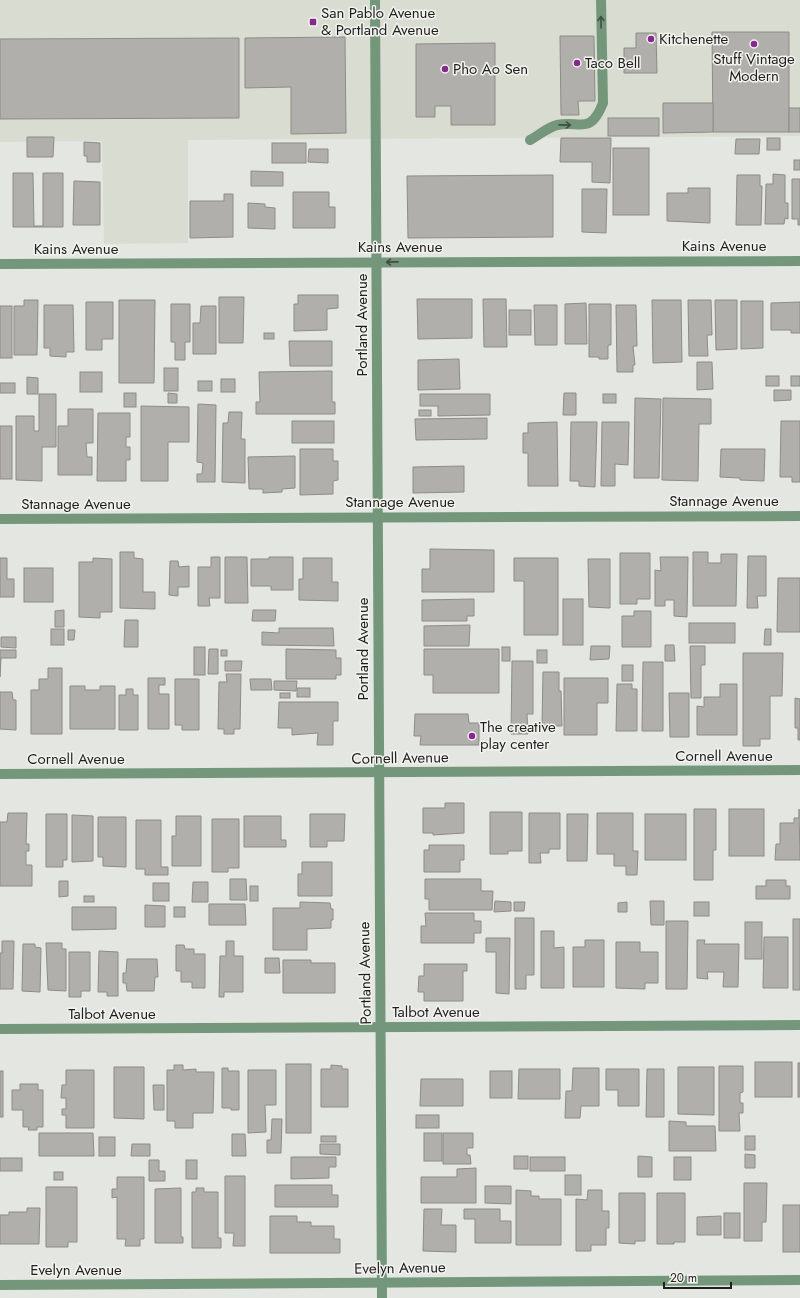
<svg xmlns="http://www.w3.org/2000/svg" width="800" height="1298" viewBox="0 0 800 1298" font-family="Jost,sans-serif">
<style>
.built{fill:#d9dcd0}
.building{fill:#b1afab;stroke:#8d8c87}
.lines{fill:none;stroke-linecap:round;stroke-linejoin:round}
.lane{stroke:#74977b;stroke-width:10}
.street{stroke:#74977b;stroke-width:10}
.oneway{stroke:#414f43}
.poi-dot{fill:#872790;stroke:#f2f3ee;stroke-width:1.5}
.labels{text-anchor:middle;stroke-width:3;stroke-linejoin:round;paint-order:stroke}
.poi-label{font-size:15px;fill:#1f1f1e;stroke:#f2f3ee;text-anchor:start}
.street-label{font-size:15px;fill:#1f1f1e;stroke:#f2f3ee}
</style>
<rect width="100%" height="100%" fill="#e4e6e1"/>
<path class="built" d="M0 0H800V136L188 140V243L104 244 102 141 0 142Z"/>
<g class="building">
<path d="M712 32H789V132H713Z"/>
<path d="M636 33H656L657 73H624V48H636Z"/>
<path d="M560 36H594L595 101H578L579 115H561Z"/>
<path d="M345 37 346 133 291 134V87L245 88V38Z"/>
<path d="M239 38V118L0 119V39Z"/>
<path d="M495 43V125H451V106H435V117H416V44Z"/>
<path d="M663 103H713V132L663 133Z"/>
<rect x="789" y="108" width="11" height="24"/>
<rect x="608" y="118" width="51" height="18"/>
<path d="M27 137H54L53 157H27Z"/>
<path d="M561 138H611L610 183 592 182V162H560Z"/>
<rect x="767" y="138" width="13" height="12"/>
<path d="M736 139H760L759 154H735Z"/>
<path d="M84 142 100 143V162H87V156H84Z"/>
<rect x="272" y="143" width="34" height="20"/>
<rect x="613" y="148" width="36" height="67"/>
<path d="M309 149H328V163L308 162Z"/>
<rect x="794" y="160" width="6" height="10"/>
<path d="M251 171 283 172V186H251Z"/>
<path d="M13 173H33L34 226H43V173H63V227H13Z"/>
<path d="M773 174 785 175V203H788V219L785 218 784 224H765L766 184H773Z"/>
<path d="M553 175V237L408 238 407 176Z"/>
<path d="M737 175H760V186H762L761 225H736Z"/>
<path d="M792 179H800V225H798V219H792Z"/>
<path d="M74 181 100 182V225H73Z"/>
<path d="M688 188H710V223L667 221V193H688Z"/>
<path d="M582 189H607L606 233 582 232Z"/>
<path d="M293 192H329V207H335V228H293Z"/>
<path d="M224 194H233V237L190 238V201H224Z"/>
<path d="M248 203 265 204V207L275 208V229L248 228Z"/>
<path d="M298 295H338V308L327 309V330L294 331V304H298Z"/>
<path d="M219 297H244L243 343H219Z"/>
<path d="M417 299H472V338L418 339Z"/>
<path d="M483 299H506L507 347H484Z"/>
<path d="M24 300H38L37 355H14V306H24Z"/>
<path d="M119 300H155L154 383H119Z"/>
<path d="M652 300H681L682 362 653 363Z"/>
<path d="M688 300H711L712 335H707L708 356H689Z"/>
<path d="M715 300H737V349L716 350Z"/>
<path d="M741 301H763V348L741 349Z"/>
<path d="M86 302H113V339H102V350H86Z"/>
<path d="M800 302V333H791V330H771V303Z"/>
<path d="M586 303 587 344H565V304Z"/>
<path d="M171 304H190V342H185V360H175V342H171Z"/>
<path d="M589 304H611V345H608V359H599V357H589Z"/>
<path d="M44 305H73L74 352H66V357L50 356V348H44Z"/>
<path d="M534 305H557V345H535Z"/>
<path d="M616 305H636L637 346H633L635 365H633V372H617Z"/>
<rect x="0" y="306" width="12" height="52"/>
<path d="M201 306H216V354H193V323H200Z"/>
<rect x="509" y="310" width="22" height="25"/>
<rect x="264" y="333" width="10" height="6"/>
<path d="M289 341H332V366H290Z"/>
<path d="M459 359 460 389 418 390V360Z"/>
<path d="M697 362H712L713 389 697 390Z"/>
<rect x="164" y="368" width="14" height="23"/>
<path d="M332 371V402H335V414H256V402H260L259 372Z"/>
<rect x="80" y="372" width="22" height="20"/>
<rect x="766" y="376" width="13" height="10"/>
<rect x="791" y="376" width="9" height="10"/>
<path d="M27 377 38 378V394H27Z"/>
<rect x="221" y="379" width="14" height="13"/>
<rect x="198" y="381" width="14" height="10"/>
<rect x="0" y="383" width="15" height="10"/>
<path d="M774 390H791V400L774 401Z"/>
<rect x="124" y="393" width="12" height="14"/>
<path d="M168 393 177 394V403H168Z"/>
<path d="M564 393H576V415H563Z"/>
<path d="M39 394H56V447H42V481L16 480V416H34V431H39Z"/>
<path d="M420 394H490V415L438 416V406H420Z"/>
<rect x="603" y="394" width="13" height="9"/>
<path d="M635 398 661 399 659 478H634Z"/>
<path d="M663 398 711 399V424H699L698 481 662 480Z"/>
<path d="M198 404 216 405 215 482H197V474H202L203 463 197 462Z"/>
<path d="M141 406 189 407V442H168V481H141Z"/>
<path d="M68 409H93V443H86L87 457H92V475H58V426H68Z"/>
<rect x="419" y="410" width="12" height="6"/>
<path d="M229 412H242L241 439H245V483L222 482 223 423H228Z"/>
<path d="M98 413H130V437H126V447H130V460H126V481H97Z"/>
<path d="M487 418V439L416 440 415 419Z"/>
<rect x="292" y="421" width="42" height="22"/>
<path d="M781 421H800V482H792V477H780Z"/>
<path d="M557 422 558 486H528V453H523V433H528V423Z"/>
<path d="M571 422H597L595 487 579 486V481H570Z"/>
<path d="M602 422H629L628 465 615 464V486H601Z"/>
<rect x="0" y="426" width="12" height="53"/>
<path d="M300 449H333V461H338V480L333 481V494L300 495Z"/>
<path d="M721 449H765L764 481 740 480V478L720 477Z"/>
<path d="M295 456V488L282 489V492L263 493V489H249L248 457Z"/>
<path d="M464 466V492L413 493V467Z"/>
<path d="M430 549 494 550V592H422V569H430Z"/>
<path d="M120 552H134V558L143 559V592H155V609L120 608Z"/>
<path d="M693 552H708V563H721V554H737L736 606H693Z"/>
<path d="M620 553H650V599H637V604H620Z"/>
<path d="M748 556H766V596H757L758 608H747Z"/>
<path d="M211 557H220V598H209L210 606H198V567H211Z"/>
<path d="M225 557H247L248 603H225Z"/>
<path d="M269 557H293V590H271V586H251V559H269Z"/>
<path d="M660 557H688L687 617 674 616V600H665V606H655V570L661 571Z"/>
<path d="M0 558H7V579H14V597H0Z"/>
<path d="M93 558 112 559V612H100V618L79 617V562H93Z"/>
<path d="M303 558H332V582H338V601L299 600V579H303Z"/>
<path d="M514 558H558V635H524V581H514Z"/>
<path d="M588 559H610V608L589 607Z"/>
<path d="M170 561H178L179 567 189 566V587H178V596L169 595Z"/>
<rect x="24" y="568" width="29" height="34"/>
<path d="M778 578H800V632H777Z"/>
<path d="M474 599V616H467V621H422V600Z"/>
<rect x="563" y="599" width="20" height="46"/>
<path d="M64 610V627H55V611Z"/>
<path d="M253 610H276L275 621H252Z"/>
<path d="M634 611H651V647H622V616H634Z"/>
<path d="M125 620H138V647H124Z"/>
<rect x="689" y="623" width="46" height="20"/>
<path d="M470 625 469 646H424V626Z"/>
<path d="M279 628H333L334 646 262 645V632L279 633Z"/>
<rect x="51" y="629" width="13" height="16"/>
<path d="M765 629H771V645H764Z"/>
<path d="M68 630H75L74 640H68Z"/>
<path d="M1 637H16V648L1 647Z"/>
<path d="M665 645H674L675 661H665Z"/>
<path d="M591 646H610L609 659 590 660Z"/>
<path d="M690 646H705V665H701V698H691Z"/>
<rect x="194" y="647" width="11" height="28"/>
<rect x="502" y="647" width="8" height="14"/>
<path d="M209 649H218V674H208Z"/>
<path d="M286 649 336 650V658H341V675H336V679H286Z"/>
<path d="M424 649H499V693H433V675H424Z"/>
<path d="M0 650H16V658H1L0 677Z"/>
<rect x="221" y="650" width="6" height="6"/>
<rect x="537" y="650" width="10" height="13"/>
<path d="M743 653H783L782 696H770V739H760V746H743Z"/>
<path d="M225 661H242L241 671H225Z"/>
<path d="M512 661H533V714H527L528 734H511Z"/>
<path d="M643 662H663V731H642Z"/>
<rect x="622" y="665" width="11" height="16"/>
<path d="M48 668H62V734H31V690H39V679H48Z"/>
<path d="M543 672H559V691H561L562 726H542Z"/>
<path d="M226 674H241L240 729H234V734H224V729H218L219 682H227Z"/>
<path d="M148 678H165V685H159V694H169V729H148Z"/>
<path d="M564 678H608V703H597V735H564Z"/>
<path d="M175 679H199V730H182V725H175Z"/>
<path d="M250 679H271L272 690H251Z"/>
<path d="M274 681H297L296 691 274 690Z"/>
<path d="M617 684H632V689H637V731H616Z"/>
<path d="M720 684H737V735H697V706L704 707V697H720Z"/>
<path d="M70 686H85V690H100V686H115V729H70Z"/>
<rect x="297" y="688" width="13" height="9"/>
<path d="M126 689H133V695H138V730H119V695H126Z"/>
<path d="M0 692H12L13 700H16V730L0 729Z"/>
<rect x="280" y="693" width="10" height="5"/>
<path d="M669 693H689V737H670Z"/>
<path d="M795 698 800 699V740H798V728H795Z"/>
<path d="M279 702H338V721H333V745H317L318 733 292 735V728H278Z"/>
<path d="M415 714H468L469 723H479V745H420L421 736H414Z"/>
<path d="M445 803H464V833L433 835V833H423V808H445Z"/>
<path d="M694 809H716V850H713V880H694Z"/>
<rect x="729" y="809" width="35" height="47"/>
<path d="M799 809 800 860H775L776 844H780V823H794V818H799Z"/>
<path d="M490 812H522V851H508V854H490Z"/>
<path d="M8 813H27L26 844H29V851H26V865H32V886H0V822H7Z"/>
<path d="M529 813H560V849H549V853H540L541 863H529Z"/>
<path d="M597 813H633V851H638L637 875H626V866H614V854H597Z"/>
<path d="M46 814H67V860H63V867H46Z"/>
<path d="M310 814H345L344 841H327V847H310Z"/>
<path d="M567 814H588L587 861H567Z"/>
<rect x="645" y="814" width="41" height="46"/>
<path d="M72 815 93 816V861L72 862Z"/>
<path d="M176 816H201V866H172V836H176Z"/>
<path d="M244 816H281V840H286V847H244Z"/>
<path d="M98 817H126V867L103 866V857H98Z"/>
<path d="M212 819H239V868H228V872H212Z"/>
<path d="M136 820H161V867H168V875H145V869H136Z"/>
<path d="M429 845H464V860H460V872H424V850H429Z"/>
<path d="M302 862H332V896H298V874H302Z"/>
<path d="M230 879H246L247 900H230Z"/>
<path d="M425 879H481V891H493L492 910H429V899H425Z"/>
<path d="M766 880H786V886H790V899H756V886H766Z"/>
<path d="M59 881H68V896L59 897Z"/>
<path d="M193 882H208V902H192Z"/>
<rect x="153" y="883" width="16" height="18"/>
<rect x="250" y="886" width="8" height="15"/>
<rect x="84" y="896" width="10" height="6"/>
<path d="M495 901 511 902V911L494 912Z"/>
<path d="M650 901H664V925H651Z"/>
<path d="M300 902 330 903 331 909H333V920H331V928L307 929V950H273V908H300Z"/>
<path d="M514 902H525L524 911H514Z"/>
<path d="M627 902V912H618V903Z"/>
<rect x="694" y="902" width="15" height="14"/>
<path d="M209 904H245L246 925H209Z"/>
<path d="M145 905 165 906V927H145Z"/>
<path d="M72 907H116V929L72 930Z"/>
<rect x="174" y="907" width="11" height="10"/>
<path d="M425 913H474V921H481V933H474V943H421V926H426Z"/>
<path d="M515 918H534V975H526V989H515Z"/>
<rect x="793" y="919" width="7" height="71"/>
<path d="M666 921H688L687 989H666Z"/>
<rect x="745" y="922" width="17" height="37"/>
<path d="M541 931H554V948L564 947V988H541Z"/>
<path d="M764 937H788V988H763Z"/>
<path d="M486 938H510L509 994 496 993V952H486Z"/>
<path d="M585 940H604V987H573V947H585Z"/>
<path d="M697 940H705L704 944H739L738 987H723L724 972H707L708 979 697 978Z"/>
<path d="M2 941H14L13 989H0V953H2Z"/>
<path d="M226 941H234V956H243V992H224V997H219L220 956H226Z"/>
<path d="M616 942H640V952H658V983H645V989L616 988Z"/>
<path d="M46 943H62V949H66V991L48 990Z"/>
<path d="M23 944H35V947L41 948 40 992 22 991Z"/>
<path d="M176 945H184L185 949H194V954H205V988H192V982H181V971H176Z"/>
<path d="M99 951 118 952V996H107V992H98Z"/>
<path d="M69 952H90V991H81V997H69Z"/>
<path d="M265 958H279L280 973H265Z"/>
<path d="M127 959H157L158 977H155L154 991H127L126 983H123V973H126Z"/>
<path d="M283 960H311V963H335V993H283Z"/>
<path d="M424 964H467V971H463V1001H424V992H418L419 976H424Z"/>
<rect x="755" y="1062" width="37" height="35"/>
<rect x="798" y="1063" width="2" height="34"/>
<rect x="286" y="1064" width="25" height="69"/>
<path d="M174 1065H183V1070L196 1069V1072H214L213 1113H193V1128H175V1121H167V1070H174Z"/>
<path d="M331 1065 342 1066V1069H348V1107H321V1069H331Z"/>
<path d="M719 1066H743V1092L740 1093V1103H743V1113H739L740 1131H719Z"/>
<path d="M114 1067H144V1119L114 1118Z"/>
<path d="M678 1067H714V1115L678 1114Z"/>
<path d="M222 1068H228V1071H239V1110H231V1108H222Z"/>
<path d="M573 1068H599V1106H581L580 1118H565L566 1091H572Z"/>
<path d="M519 1069H560V1099H518Z"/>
<path d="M606 1069H639V1106H618V1090H606Z"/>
<path d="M647 1069H664V1117H646Z"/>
<path d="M66 1070H94V1128H66V1115H62V1109H66V1098H61L62 1085H66Z"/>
<path d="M248 1070H276V1105H265L266 1132 248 1133Z"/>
<rect x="0" y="1071" width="3" height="46"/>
<rect x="490" y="1071" width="22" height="27"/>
<path d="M421 1079H463V1106H420Z"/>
<path d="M20 1084H38V1090H43V1127H37V1130H28L29 1127H23V1110H12V1090H20Z"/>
<path d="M153 1085H164V1110H154Z"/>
<rect x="416" y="1115" width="23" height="13"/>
<path d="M272 1119H282L281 1153H267V1140H271Z"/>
<path d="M669 1121 686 1122V1126H715L716 1151H669Z"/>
<path d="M39 1133H93L94 1156H39Z"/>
<rect x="424" y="1133" width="18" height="28"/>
<path d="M443 1133H473V1148H467V1155H470L471 1164H443Z"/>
<path d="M232 1134H245L246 1156H232Z"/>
<rect x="321" y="1136" width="15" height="6"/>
<rect x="745" y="1136" width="10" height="14"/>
<rect x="99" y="1137" width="16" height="19"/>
<path d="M132 1144H150V1156H131Z"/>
<path d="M320 1144H340V1155L320 1154Z"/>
<path d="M745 1154 755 1155V1168H745Z"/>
<rect x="514" y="1156" width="14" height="13"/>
<path d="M638 1156 652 1157V1177H638Z"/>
<path d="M291 1157H336V1167H329V1178L291 1179Z"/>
<rect x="530" y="1157" width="35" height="14"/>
<rect x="674" y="1157" width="17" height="23"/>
<rect x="0" y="1158" width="22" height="13"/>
<path d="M149 1160H159V1171H165V1181H149Z"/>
<rect x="186" y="1160" width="11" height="19"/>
<path d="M476 1168V1203H421V1177H457V1169Z"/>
<rect x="54" y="1172" width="9" height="8"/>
<rect x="565" y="1175" width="16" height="20"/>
<path d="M225 1176H245V1246H233L234 1233H225Z"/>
<path d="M117 1177H144V1239H140V1246H125L126 1239H117V1197L112 1198V1189H117Z"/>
<path d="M744 1183H767L766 1222H762V1241H744Z"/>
<path d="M275 1185H332V1195H338V1207H275Z"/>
<path d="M485 1186H511V1204L485 1203Z"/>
<path d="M46 1187H77V1242H68V1247H46Z"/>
<path d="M181 1188V1237H183V1243H155V1189Z"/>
<path d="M196 1188H204V1192H218V1238H221V1248H192V1192H196Z"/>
<path d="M516 1190 531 1191V1196H539V1199H561V1245H516Z"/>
<path d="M588 1190H602V1211H609V1228H606V1245H591V1251H576V1199L587 1200Z"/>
<path d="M619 1193H645V1241H635V1244L619 1243Z"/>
<path d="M657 1193H685V1242H674V1244H657Z"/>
<rect x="783" y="1205" width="17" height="47"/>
<path d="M27 1208H40L39 1244H0V1215H9V1212H27Z"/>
<path d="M424 1209H442L441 1225H456V1252L423 1251Z"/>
<path d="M464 1209H500V1221H511V1243H475V1219H464Z"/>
<rect x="724" y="1213" width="16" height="25"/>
<path d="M270 1216H297V1222H311V1226H334V1239H340V1253H270Z"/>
<path d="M721 1216V1235H697V1217Z"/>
</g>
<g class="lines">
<path class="lane" d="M530 140C538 136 548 127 557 125 580 120 590 136 603 103L601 0"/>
<g class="street">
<path d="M375 0 382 1298"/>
<path d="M0 264 800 261"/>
<path d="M0 519 800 516"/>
<path d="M0 774 800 770"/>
<path d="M0 1029 800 1025"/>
<path d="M0 1285 800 1280"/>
</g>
</g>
<defs><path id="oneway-shaft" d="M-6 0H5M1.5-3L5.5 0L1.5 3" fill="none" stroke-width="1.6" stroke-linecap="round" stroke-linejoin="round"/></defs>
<g class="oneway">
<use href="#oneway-shaft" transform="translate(601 22) rotate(-91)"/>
<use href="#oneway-shaft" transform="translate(565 125) rotate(1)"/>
<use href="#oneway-shaft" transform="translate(392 262) rotate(179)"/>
</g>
<g class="poi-dot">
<rect x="309" y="18" width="8" height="8" rx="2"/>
<circle cx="651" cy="39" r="4"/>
<circle cx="754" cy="44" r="4"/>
<circle cx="577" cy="63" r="4"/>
<circle cx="445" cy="69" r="4"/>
<circle cx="472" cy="736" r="4"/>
</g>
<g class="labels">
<g class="poi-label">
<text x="321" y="18">San Pablo Avenue<tspan x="321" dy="17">&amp; Portland Avenue</tspan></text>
<text x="659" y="44">Kitchenette</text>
<text x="754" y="64" text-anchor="middle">Stuff Vintage<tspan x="754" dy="17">Modern</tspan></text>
<text x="585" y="68">Taco Bell</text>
<text x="453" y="74">Pho Ao Sen</text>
<text x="480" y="732">The creative<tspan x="480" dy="17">play center</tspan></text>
</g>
<g class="street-label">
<text x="724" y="251">Kains Avenue</text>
<text x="400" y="252">Kains Avenue</text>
<text x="76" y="254">Kains Avenue</text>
<text transform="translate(362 325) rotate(-90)" y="5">Portland Avenue</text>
<text x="724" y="506">Stannage Avenue</text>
<text x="400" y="507">Stannage Avenue</text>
<text x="76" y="509">Stannage Avenue</text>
<text transform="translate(363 649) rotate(-90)" y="5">Portland Avenue</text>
<text x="724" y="761">Cornell Avenue</text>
<text transform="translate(400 758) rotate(-1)" y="5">Cornell Avenue</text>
<text x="76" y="764">Cornell Avenue</text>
<text transform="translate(365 973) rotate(-91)" y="5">Portland Avenue</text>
<text x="436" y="1017">Talbot Avenue</text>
<text x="112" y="1019">Talbot Avenue</text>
<text transform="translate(400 1268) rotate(-1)" y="5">Evelyn Avenue</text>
<text x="76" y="1275">Evelyn Avenue</text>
</g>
</g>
<path d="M664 1282v6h67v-6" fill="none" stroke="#1f1f1e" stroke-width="2"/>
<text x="670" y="1282" font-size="12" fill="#1f1f1e" stroke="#f2f3ee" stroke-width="3" paint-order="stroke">20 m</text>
</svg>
